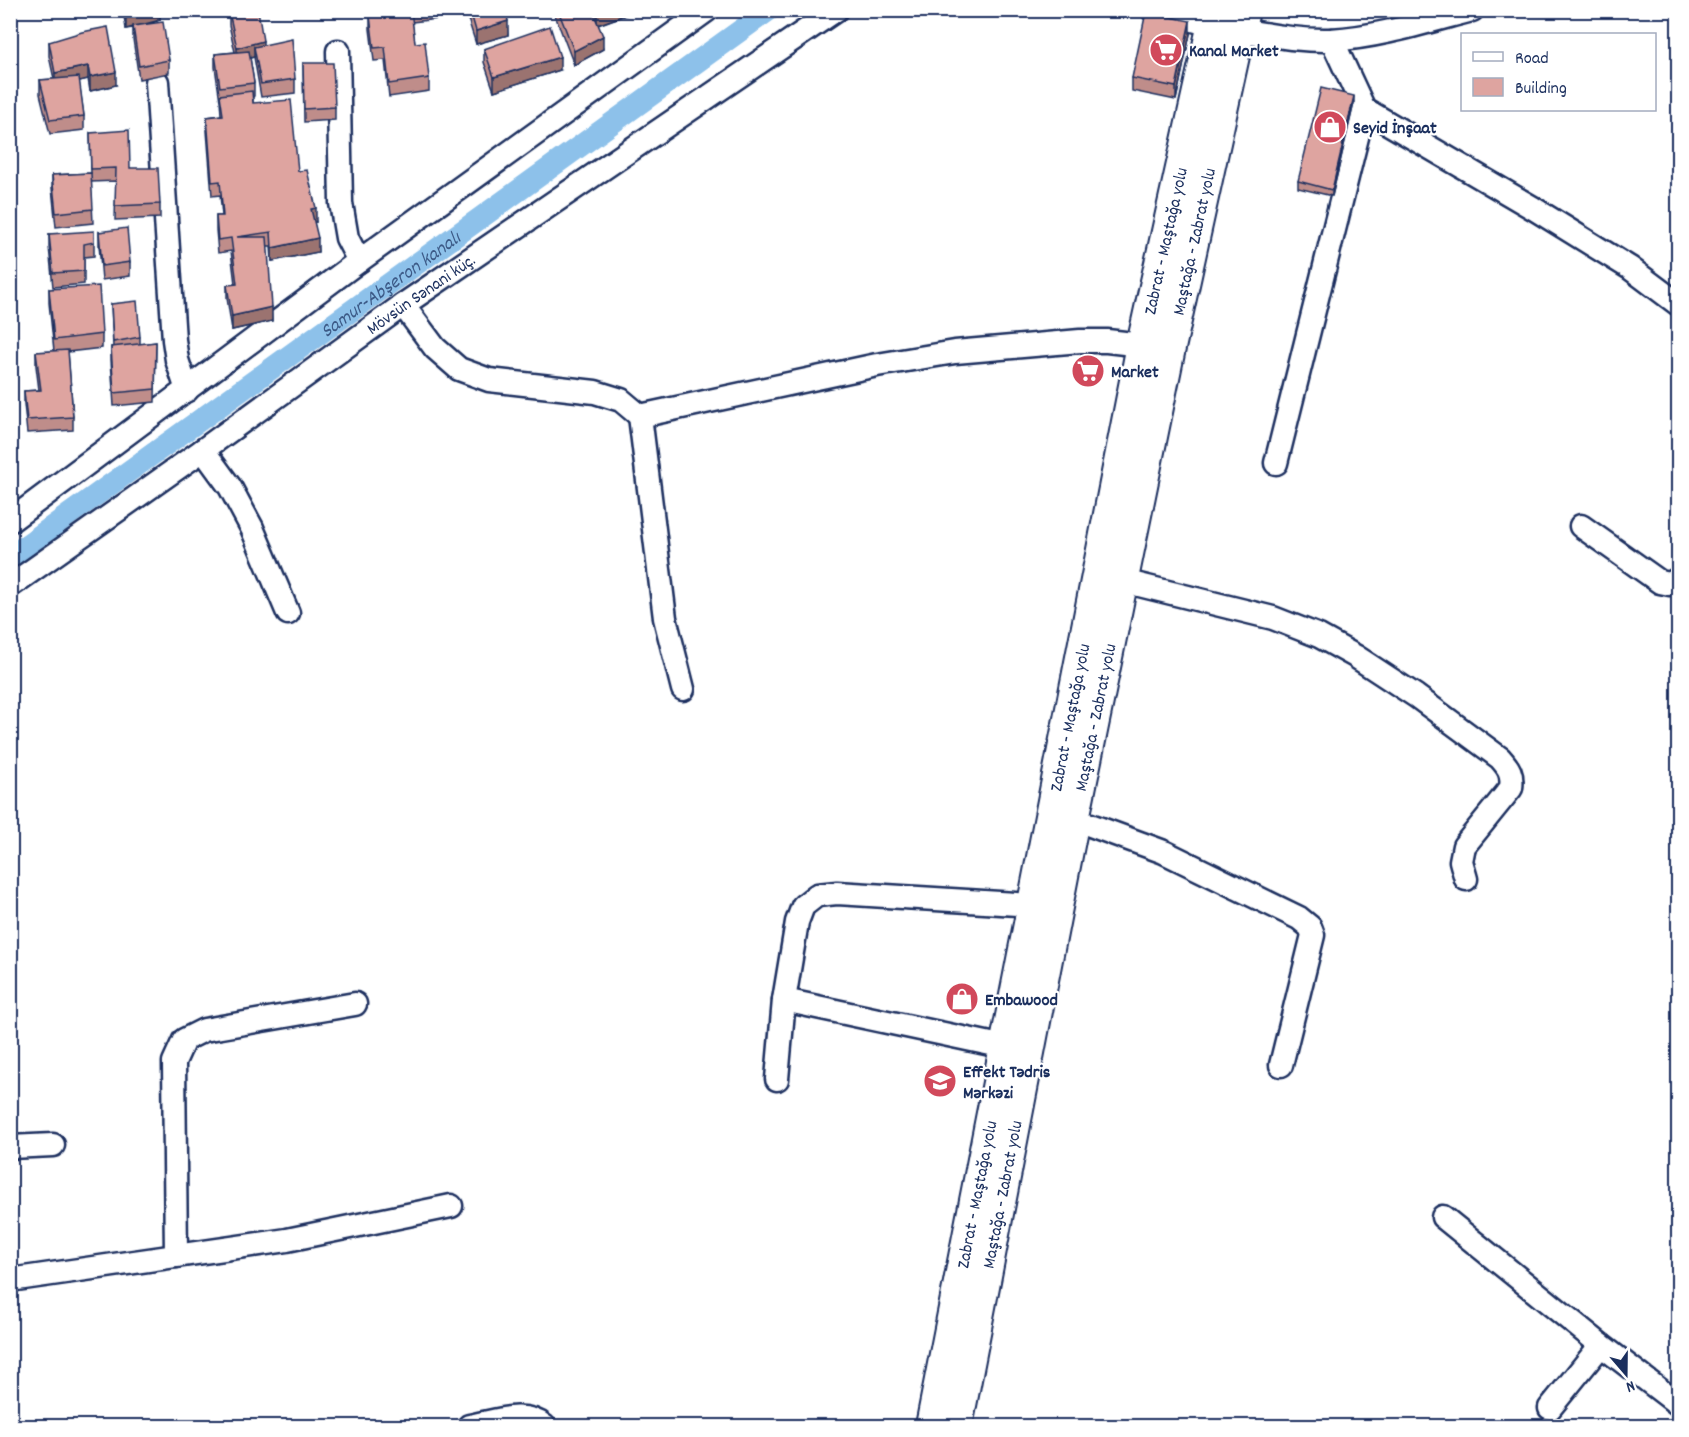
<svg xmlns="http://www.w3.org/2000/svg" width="1689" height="1437" viewBox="0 0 1689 1437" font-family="Dekko,sans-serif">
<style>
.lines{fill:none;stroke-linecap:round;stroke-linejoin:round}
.canal{stroke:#8dc1ea;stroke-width:22}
.minor-casing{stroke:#1b2f5e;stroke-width:27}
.major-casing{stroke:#1b2f5e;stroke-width:34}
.minor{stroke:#fff;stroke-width:22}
.major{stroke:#fff;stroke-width:30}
.wall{fill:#bf8d8a;stroke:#1b2f5e;stroke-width:1.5}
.shaded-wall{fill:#9b7370;stroke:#1b2f5e;stroke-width:1.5}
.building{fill:#dea4a0;stroke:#1b2f5e;stroke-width:1.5}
.labels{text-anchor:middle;stroke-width:4.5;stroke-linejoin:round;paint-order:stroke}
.poi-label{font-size:18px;font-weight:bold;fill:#1b2f5e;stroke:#fff;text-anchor:start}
.street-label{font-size:18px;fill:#1b2f5e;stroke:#fff}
.water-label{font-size:20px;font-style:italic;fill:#3d5b88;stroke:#fff}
</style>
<rect width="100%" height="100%" fill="#fff"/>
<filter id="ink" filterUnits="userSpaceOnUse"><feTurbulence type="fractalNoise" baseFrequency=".0167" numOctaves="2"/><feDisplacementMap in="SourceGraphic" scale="12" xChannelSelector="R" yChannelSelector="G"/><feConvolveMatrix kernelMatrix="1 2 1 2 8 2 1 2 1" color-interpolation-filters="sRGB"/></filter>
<g filter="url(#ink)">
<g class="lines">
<path class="canal" id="s1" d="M10 557 769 10"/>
<g class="minor-casing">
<g id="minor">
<path d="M1153 10 1213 25"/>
<path d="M1239 30C1270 35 1300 41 1331 40 1379 37 1426 22 1472 10"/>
<path d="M1332 40 1364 109 1533 208 1630 268 1678 304"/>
<path d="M338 51 341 203 347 238 359 261"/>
<path d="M157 82 174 340 177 360 187 390"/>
<path d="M403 305 435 348 459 369 489 380 595 392 621 400 640 416"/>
<path d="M203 450 230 487 252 528 288 613"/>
<path d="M1276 463 1364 109"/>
<path d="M10 521 359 261 707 10"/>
<path d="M1581 526 1660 582 1670 584 1678 579"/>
<path d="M1123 581 1273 618 1319 636 1355 656 1416 696 1500 758C1509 768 1513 774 1511 788L1464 846 1461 861 1466 879"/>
<path id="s2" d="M10 586 203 450 403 305 836 10"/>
<path d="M683 689 665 618 640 416 877 365 955 352 1080 341H1107L1142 345"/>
<path d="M1074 819 1164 852 1299 918 1310 927 1313 935 1281 1065"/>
<path d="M784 1000 1005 1047"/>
<path d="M777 1079 784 1000 797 922 803 906 817 895 837 893 1032 905"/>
<path d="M10 1147 53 1145"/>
<path d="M1443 1217 1601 1345 1678 1404"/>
<path d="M176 1256 174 1062 184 1040 204 1030 355 1004"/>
<path d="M10 1280 287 1240 451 1206"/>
<path d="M1550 1408 1601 1345"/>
<path d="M469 1426C493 1422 524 1409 544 1426"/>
</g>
</g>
<g class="major-casing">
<g id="major">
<path id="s3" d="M931 1426 1142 345 1216 10"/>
<path id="s4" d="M957 1426 1074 819 1170 348 1244 10"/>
</g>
</g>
<use href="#minor" class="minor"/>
<use href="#major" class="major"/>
</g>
<g class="wall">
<path d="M123 10H160V20L149 24 169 60V73L139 79 133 39V28L126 29Z"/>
<path d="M401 10H456V17L412 22 415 43 429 78V91L389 97 385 60 374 61 370 29V16Z"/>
<path d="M467 10H506L508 35 476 44 467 16Z"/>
<path d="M553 10H639L598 25 603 49 574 65Z"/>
<path d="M229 12 263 45 295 79V93L261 97 254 57 250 58 254 83V96L253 97V103L298 171 316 222H314L318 252 272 261 271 246H267L272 321 232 330 227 298V285L235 284 231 251 218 253 216 230V216H222L220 195 212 196 207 131V117L221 115 220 100V101L215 67V54L235 52 229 25Z"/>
<path d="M1190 34 1176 100 1132 91V78Z"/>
<path d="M49 42 116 85 90 91 88 79 79 81 84 116V130L50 134 40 94V80L54 79 49 56Z"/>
<path d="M484 49 560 70 494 91 484 62Z"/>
<path d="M303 63 335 107V120L304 122Z"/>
<path d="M1354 103 1332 196 1298 188V181Z"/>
<path d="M90 133 130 168 160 204V218L115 220 116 181 91 182 93 223 56 227 52 188V175L91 173Z"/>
<path d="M99 232 130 262V276L102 280 99 245Z"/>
<path d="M49 234 94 242V256L84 257V284L53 287 49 247Z"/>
<path d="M49 289 102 334V348L68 352 73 417V430L27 433 24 404V391L39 390 36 366V352L54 351 49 303Z"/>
<path d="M111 304 140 337V344L156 342 155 402 114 406 111 360V347H113Z"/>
</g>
<g class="shaded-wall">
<path d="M147 10H160V20L126 29V16Z"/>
<path d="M186 10H211L186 16Z"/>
<path d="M601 10H639L597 25V12Z"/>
<path d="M508 21V35L476 44V31Z"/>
<path d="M1190 21V34L1176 100V87Z"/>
<path d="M603 36V49L574 65V51Z"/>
<path d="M263 41V55L254 47V57L237 61V48Z"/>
<path d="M560 57V70L494 91V77Z"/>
<path d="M88 66V79L55 87V73Z"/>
<path d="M116 72V85L90 91V77Z"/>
<path d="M1354 96V103L1332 196V190Z"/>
<path d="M316 208V222L311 223V209Z"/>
<path d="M318 238V252L272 261V248Z"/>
<path d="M272 307V321L232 330V316Z"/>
</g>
<g class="building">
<path d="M125 10H147L126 16Z"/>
<path d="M234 10H258L263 41 237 48 229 12Z"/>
<path d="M401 10H411L415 43 425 42 429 78 389 84 385 47 374 48 370 16Z"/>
<path d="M470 10H506L508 21 476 31Z"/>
<path d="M558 10H592L603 36 574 51Z"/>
<path d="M1146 12 1190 21 1176 87 1132 78Z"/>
<path d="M163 22 169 60 139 66 133 26Z"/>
<path d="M550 26 560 57 494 77 484 49Z"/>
<path d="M108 27 116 72 90 77 88 66 55 73 49 42 82 32Z"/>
<path d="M292 39 295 79 261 84 254 47Z"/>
<path d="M249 51 254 83 220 87 215 54Z"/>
<path d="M303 63H333L335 107 304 109Z"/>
<path d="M79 77 84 116 50 120 40 80Z"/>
<path d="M1321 88 1354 96 1332 190 1298 181Z"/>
<path d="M252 91 253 103 291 100 298 171 307 170 316 208 311 209 318 238 272 248 271 232 237 237H267L272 307 232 316 227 285 237 284 231 238 218 240 216 216H223L220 181 212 182 207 117 223 115 220 95Z"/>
<path d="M129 130 130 168H158L160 204 115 206 116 168 91 169 90 133Z"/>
<path d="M91 173 93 209 56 213 52 175Z"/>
<path d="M127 228 130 262 102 266 99 232Z"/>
<path d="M94 231V242L84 244V271L53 273 49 234Z"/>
<path d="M99 286 102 334 54 340 49 289Z"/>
<path d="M137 301 140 337 113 342 111 304Z"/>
<path d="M156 342 155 389 114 393 111 347Z"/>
<path d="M68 350 73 417 27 420 24 391 41 390 36 352Z"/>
</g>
</g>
<defs>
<g id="supermarket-disc" transform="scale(1.725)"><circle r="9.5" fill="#d1495b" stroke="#fff"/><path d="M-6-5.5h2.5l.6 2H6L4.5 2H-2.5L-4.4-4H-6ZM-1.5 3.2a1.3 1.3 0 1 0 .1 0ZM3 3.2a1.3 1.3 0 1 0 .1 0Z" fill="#fff"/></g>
<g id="shop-disc" transform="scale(1.725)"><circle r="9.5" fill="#d1495b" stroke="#fff"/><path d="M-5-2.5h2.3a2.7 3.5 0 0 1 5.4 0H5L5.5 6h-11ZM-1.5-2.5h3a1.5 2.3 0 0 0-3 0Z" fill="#fff"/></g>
<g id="university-disc" transform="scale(1.725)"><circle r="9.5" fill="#d1495b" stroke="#fff"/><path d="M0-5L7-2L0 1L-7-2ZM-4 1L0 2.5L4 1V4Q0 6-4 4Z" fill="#fff"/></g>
</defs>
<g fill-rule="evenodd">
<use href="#supermarket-disc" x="1166" y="50"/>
<use href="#shop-disc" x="1330" y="127"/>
<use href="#supermarket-disc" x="1088" y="371"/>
<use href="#shop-disc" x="962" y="999"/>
<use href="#university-disc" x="940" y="1081"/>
</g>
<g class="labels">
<g class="poi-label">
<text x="1189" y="56">Kanal Market</text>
<text x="1353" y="133">Seyid İnşaat</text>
<text x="1111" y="377">Market</text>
<text x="985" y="1005">Embawood</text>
<text x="963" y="1077">Effekt Tədris<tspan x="963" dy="21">Mərkəzi</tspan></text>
</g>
<g class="street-label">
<text dy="6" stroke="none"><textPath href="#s3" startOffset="1208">Zabrat - Maştağa yolu</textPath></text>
<text dy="6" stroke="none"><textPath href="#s4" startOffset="1208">Maştağa - Zabrat yolu</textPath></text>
<text dy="6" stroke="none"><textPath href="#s2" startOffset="504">Mövsün Sənani küç.</textPath></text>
<text dy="6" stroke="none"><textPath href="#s4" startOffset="722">Maştağa - Zabrat yolu</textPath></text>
<text dy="6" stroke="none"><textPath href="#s3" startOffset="722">Zabrat - Maştağa yolu</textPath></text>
<text dy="6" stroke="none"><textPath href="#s4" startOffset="236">Maştağa - Zabrat yolu</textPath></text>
<text dy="6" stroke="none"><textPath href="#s3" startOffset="236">Zabrat - Maştağa yolu</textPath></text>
</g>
<g class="water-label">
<text dy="7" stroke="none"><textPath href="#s1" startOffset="468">Samur-Abşeron kanalı</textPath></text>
</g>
</g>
<rect width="1689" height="1437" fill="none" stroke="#fff" stroke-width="36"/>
<rect x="18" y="18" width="1653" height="1401" fill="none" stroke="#1b2f5e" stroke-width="2" filter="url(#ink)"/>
<rect x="1461" y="33" width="195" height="78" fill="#ffffff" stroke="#a4acbf" stroke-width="1.5"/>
<rect x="1473" y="52" width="30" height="9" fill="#ffffff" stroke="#a4acbf" stroke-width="1.5"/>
<text x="1515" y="63" font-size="18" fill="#1b2f5e">Road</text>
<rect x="1473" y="78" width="30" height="18" fill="#dea4a0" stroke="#a4acbf" stroke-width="1.5"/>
<text x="1515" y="93" font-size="18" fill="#1b2f5e">Building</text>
<g transform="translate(1626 1374) rotate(160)" stroke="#ffffff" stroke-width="4.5" paint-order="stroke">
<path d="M0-4.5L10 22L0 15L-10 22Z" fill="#1b2f5e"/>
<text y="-9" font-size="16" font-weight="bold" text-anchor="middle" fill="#1b2f5e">N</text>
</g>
</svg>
